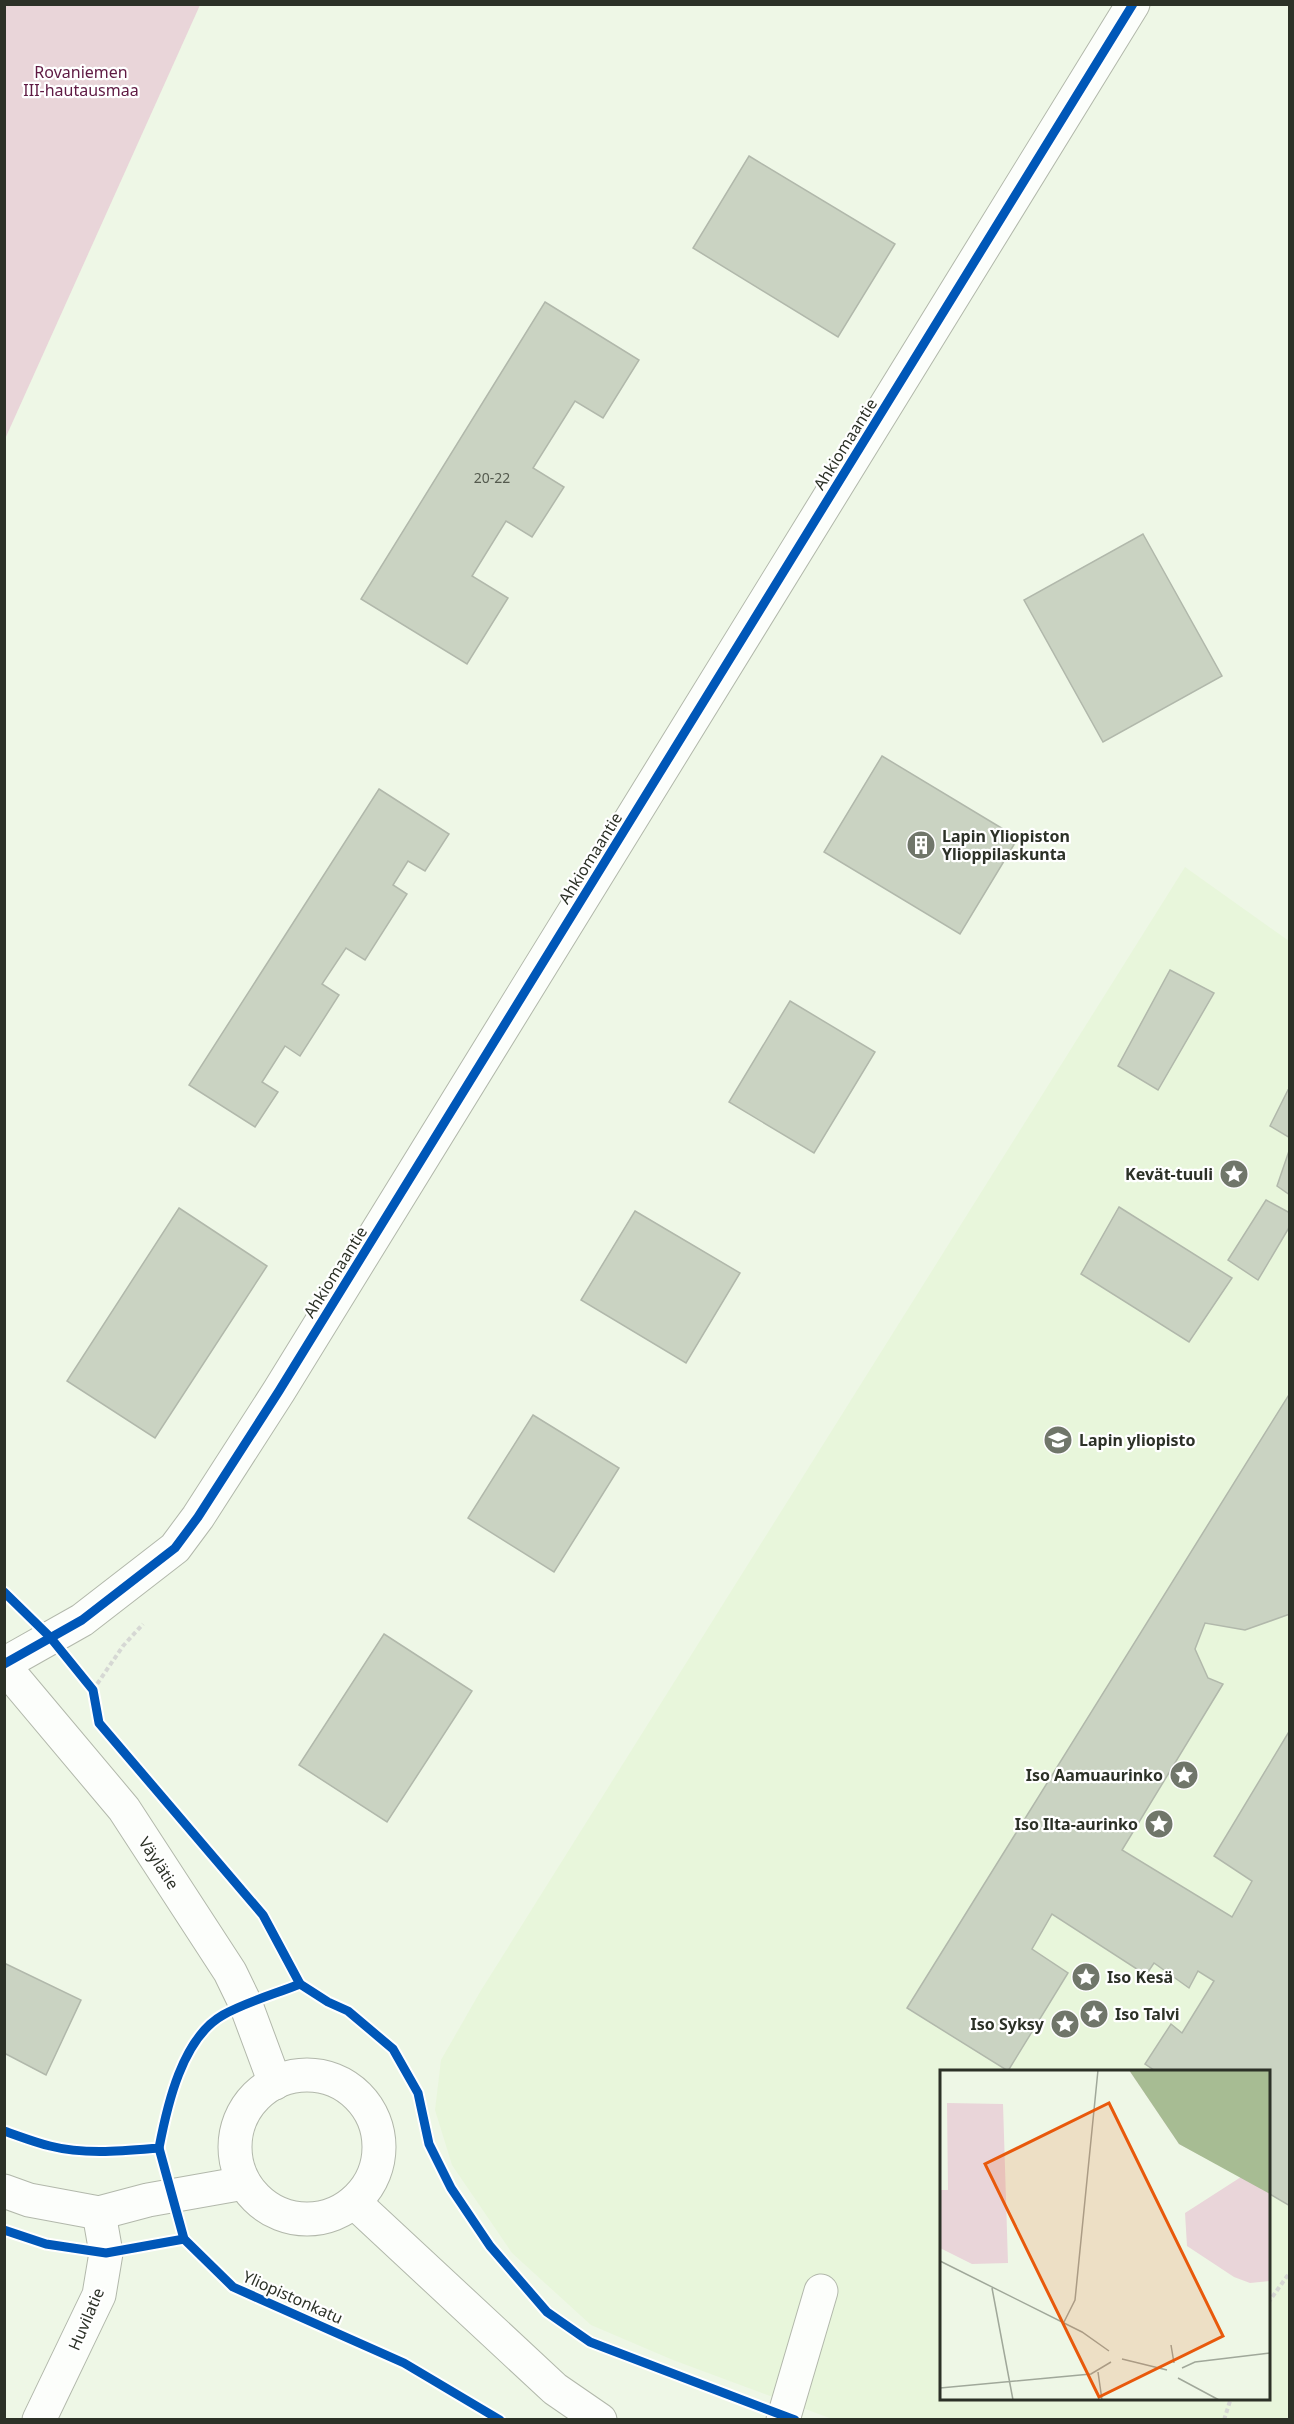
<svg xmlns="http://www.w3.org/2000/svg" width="1294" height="2424" viewBox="0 0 1294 2424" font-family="'Noto Sans',sans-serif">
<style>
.built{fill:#e8f6db;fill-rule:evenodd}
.green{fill:#e9d5d9}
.building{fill:#cad3c2;stroke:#b1b8ab;stroke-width:1.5}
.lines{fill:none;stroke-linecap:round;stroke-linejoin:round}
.minor-casing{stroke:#b2b8ab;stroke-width:35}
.path{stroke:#d6d8d4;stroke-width:4;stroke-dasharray:4.5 3;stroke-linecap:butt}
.minor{stroke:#fcfefb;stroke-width:33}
.cycleway-casing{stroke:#fff;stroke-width:13}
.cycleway{stroke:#0057b8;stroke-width:9}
.labels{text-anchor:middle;stroke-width:4.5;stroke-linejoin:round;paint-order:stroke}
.number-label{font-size:14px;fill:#545a4e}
.park-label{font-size:16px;fill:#5f1a43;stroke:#fff}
.street-label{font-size:16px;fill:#2c3127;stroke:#fff}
.poi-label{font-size:16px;font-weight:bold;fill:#2c3127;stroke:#fff;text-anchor:start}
.inset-road{fill:none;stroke:#a0a89a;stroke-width:1.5}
.view{fill:#e8590c;fill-opacity:0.15;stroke:#e8590c;stroke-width:3}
.inset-edge{fill:none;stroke:#2c3127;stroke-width:3}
</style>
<rect width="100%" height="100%" fill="#eef7e6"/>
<path class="built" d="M1185 867 1289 941V2419L835 2420 673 2360 591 2325 512 2253 452 2165 435 2110 441 2060 480 1992ZM942 2072H1268V2398H942Z"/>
<path class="green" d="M5 4 200 5 5 439 4 5Z"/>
<g class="building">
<path d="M749 156 895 244 838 337 693 248Z"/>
<path d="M545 302 639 360 603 418 575 401 533 468 564 487 532 537 506 521 472 576 508 598 467 664 361 599Z"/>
<path d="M1143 534 1222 676 1103 742 1024 600Z"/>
<path d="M882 756 1018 838 960 934 824 852Z"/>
<path d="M379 789 449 834 425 871 408 861 393 885 407 894 365 960 346 948 322 984 339 995 300 1056 285 1046 262 1082 278 1092 255 1127 189 1085Z"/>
<path d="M1170 970 1214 993 1158 1090 1118 1066Z"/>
<path d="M790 1001 875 1052 814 1153 729 1102Z"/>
<path d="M1288 1090 1290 1091V1138L1270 1126Z"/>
<path d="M1290 1148V1195L1277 1186Z"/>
<path d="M1266 1200 1290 1213V1226L1258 1280 1228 1260Z"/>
<path d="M1119 1207 1232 1278 1189 1342 1081 1274Z"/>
<path d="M179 1208 267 1266 155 1438 67 1381Z"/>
<path d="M635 1211 740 1273 686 1363 581 1300Z"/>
<path d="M1290 1393V1614L1245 1630 1205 1623 1195 1649 1208 1678 1223 1684 1122 1850 1232 1917 1252 1881 1214 1856 1290 1730V2206L1268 2193V2072H1157L1145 2064 1171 2024 1182 2033 1214 1981 1198 1971 1189 1988 1154 1963 1146 1975 1052 1914 1032 1949 1068 1973 1008 2071 907 2008Z"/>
<path d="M533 1415 619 1468 554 1572 468 1518Z"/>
<path d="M384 1634 472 1691 387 1822 299 1765Z"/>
<path d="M4 1963 81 2000 46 2075 4 2053Z"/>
</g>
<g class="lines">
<g class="minor-casing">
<g id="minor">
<path d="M4 1664 82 1620 175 1548 198 1517 279 1391 1133 4"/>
<path d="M4 1666 124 1809 230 1972 246 2005 275 2083"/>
<circle cx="307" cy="2147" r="72"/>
<path d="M4 2191 29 2200 99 2213 148 2200 244 2183"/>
<path d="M354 2202 555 2389 600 2420"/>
<path d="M39 2420 99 2295 106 2253 99 2213"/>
<path d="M783 2420 821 2291"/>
</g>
</g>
<g class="path">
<path d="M93 1690 123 1646 143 1624"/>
<path d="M1268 2303 1290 2272"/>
<path d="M1224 2420 1231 2398"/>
</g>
<use href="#minor" class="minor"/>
<g class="cycleway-casing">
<g id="cycleway">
<path d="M4 1592 50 1637 93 1690 99 1723 263 1915 300 1984 328 2002 348 2011 393 2049 418 2093 429 2144 451 2188 490 2246 547 2312 590 2342 795 2420"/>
<path d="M4 1664 82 1620 175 1548 198 1517 279 1391 1133 4"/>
<path d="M4 2131C19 2136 34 2142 50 2146 85 2155 123 2151 159 2148 167 2106 182 2038 223 2015 246 2002 275 1994 300 1984"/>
<path d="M159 2148 184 2239"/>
<path d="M4 2230 46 2244 106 2253 184 2239 233 2287 404 2363 500 2420"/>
</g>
</g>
<use href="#cycleway" class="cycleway"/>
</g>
<defs>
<g id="building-disc" transform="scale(1.5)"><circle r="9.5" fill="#70766a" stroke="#fff"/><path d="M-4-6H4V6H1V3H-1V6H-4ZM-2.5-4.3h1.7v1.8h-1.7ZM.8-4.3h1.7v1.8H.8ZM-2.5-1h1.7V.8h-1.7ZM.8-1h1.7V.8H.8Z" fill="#fff"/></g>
<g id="sight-disc" transform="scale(1.5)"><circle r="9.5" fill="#70766a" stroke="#fff"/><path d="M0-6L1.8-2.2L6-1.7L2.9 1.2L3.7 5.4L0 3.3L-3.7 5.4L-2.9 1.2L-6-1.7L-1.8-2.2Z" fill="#fff"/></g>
<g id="university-disc" transform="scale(1.5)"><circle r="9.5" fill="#70766a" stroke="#fff"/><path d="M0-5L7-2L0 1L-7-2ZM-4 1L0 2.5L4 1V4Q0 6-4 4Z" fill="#fff"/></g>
</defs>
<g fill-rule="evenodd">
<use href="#building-disc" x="921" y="845"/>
<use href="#sight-disc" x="1234" y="1174"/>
<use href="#university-disc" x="1058" y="1440"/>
<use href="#sight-disc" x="1184" y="1775"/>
<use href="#sight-disc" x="1159" y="1824"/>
<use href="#sight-disc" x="1086" y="1977"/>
<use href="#sight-disc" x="1094" y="2014"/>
<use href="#sight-disc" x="1065" y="2024"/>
</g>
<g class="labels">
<g class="number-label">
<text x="492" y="483">20-22</text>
</g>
<g class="park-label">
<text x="81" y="78">Rovaniemen<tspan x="81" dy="18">III-hautausmaa</tspan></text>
</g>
<g class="street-label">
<text transform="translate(845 444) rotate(-58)" y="6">Ahkiomaantie</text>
<text transform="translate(590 858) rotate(-58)" y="6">Ahkiomaantie</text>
<text transform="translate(335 1272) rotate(-58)" y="6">Ahkiomaantie</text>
<text transform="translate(159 1863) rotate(57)" y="6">Väylätie</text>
<text transform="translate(293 2297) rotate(24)" y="6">Yliopistonkatu</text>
<text transform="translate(86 2319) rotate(-67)" y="6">Huvilatie</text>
</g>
<g class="poi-label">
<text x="942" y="842">Lapin Yliopiston<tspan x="942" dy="18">Ylioppilaskunta</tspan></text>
<text x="1213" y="1180" text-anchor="end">Kevät-tuuli</text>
<text x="1079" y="1446">Lapin yliopisto</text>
<text x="1163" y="1781" text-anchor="end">Iso Aamuaurinko</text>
<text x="1138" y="1830" text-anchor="end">Iso Ilta-aurinko</text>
<text x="1107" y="1983">Iso Kesä</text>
<text x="1115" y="2020">Iso Talvi</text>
<text x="1044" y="2030" text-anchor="end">Iso Syksy</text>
</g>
</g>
<g transform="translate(940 2070)">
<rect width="330" height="330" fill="#eef7e6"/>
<path d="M189 0H330V211L310 213 294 207 247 176 245 143 301 107 239 74ZM7 33 63 34 68 193 32 194 0 178V120H8Z" fill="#e9d5d9"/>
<path d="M189 0H330V124L239 74Z" fill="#a7bc93"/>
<path class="inset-road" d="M0 191 142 262 169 281M52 218 73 330M123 254 135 230 158 0M231 275 234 293M182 289 227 300M242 298 255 292 330 283M158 302 162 330M238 308 279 330M0 318 151 304 171 292"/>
<path class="view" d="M169 33 283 266 159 327 45 94Z"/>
<rect width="330" height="330" class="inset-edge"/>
</g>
<rect width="1294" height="2424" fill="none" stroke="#2c3127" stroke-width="12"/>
</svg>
